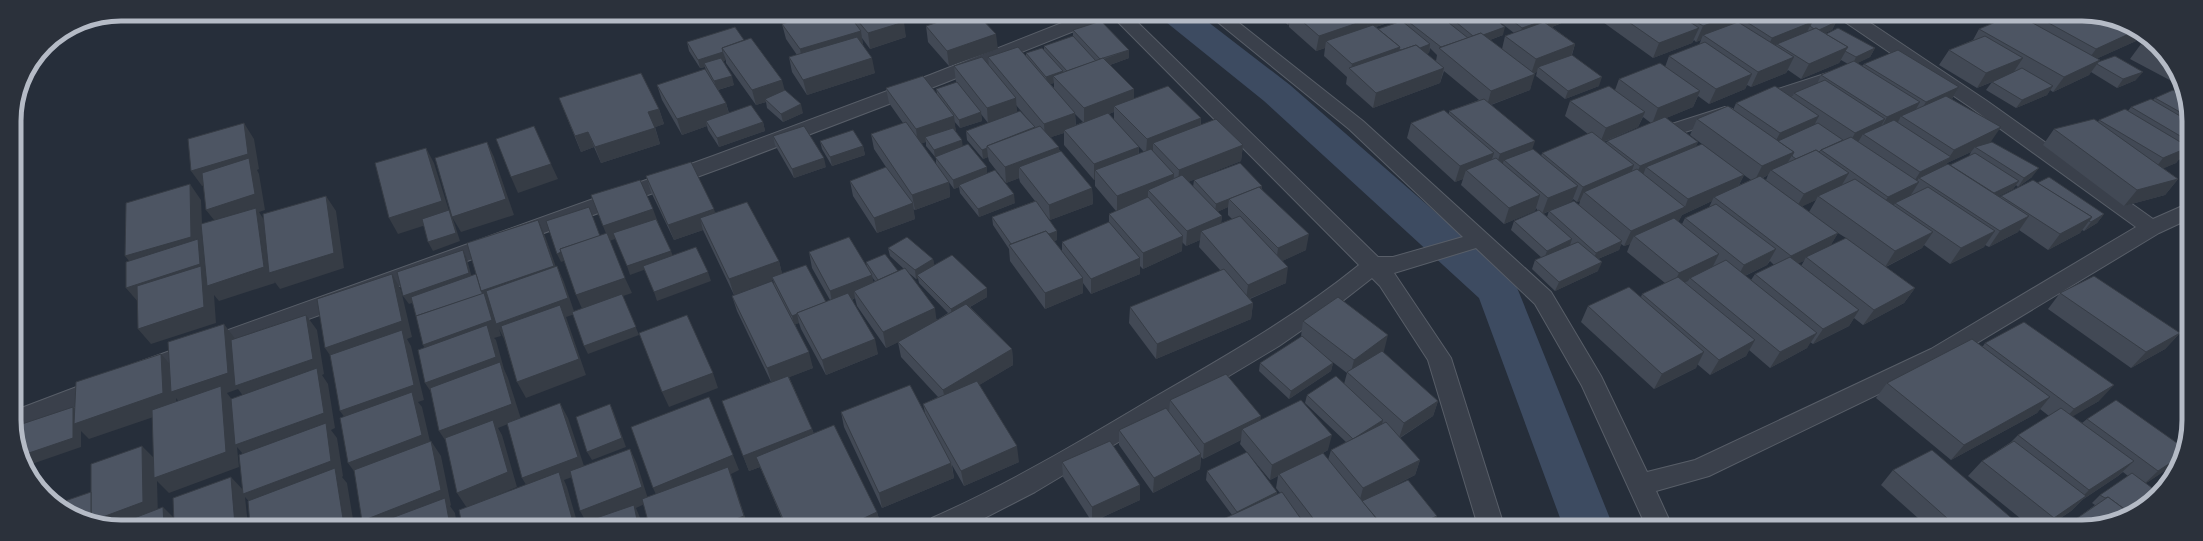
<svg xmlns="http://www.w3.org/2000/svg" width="2203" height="541" viewBox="0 0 2203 541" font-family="Ubuntu,sans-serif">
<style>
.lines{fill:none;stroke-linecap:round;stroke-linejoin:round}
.canal{fill:#3d4b61;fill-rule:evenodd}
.street-casing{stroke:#585e68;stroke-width:2}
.street{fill:#3a404b;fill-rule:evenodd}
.wall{fill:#424955;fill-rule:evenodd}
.shaded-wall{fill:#363c45;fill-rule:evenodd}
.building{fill:#4d5563;stroke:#363c45}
.rim{fill:none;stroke:#b5bbc6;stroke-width:5}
</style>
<rect width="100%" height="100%" fill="#262e3a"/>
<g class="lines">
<path class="canal" d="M1161 15H1199L1290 85 1512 279 1518 290 1613 526H1563L1479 298 1264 101 1166 22Z"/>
<g class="street-casing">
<g id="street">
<path d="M1082 15H1107L1104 19 944 83 727 166 139 381 131 379 127 372 131 365 713 156 930 75Z"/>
<path d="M1111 15H1130L1378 257H1393L1463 237 1349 129 1209 15H1229L1363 121 1551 292 1601 376 1647 472 1695 460 1931 349 2136 227 1973 109 1842 20 1839 16H1860L1987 101 2153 219 2187 204V220L2159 233 1947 361 1709 476 1656 491 1672 526H1646L1582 386 1535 304 1476 248 1394 273 1451 358 1504 526H1478L1428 360 1380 286 1372 278 1331 310 1279 346 1035 492 969 526H928L932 518C1009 484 1081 441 1153 398 1224 357 1295 317 1359 265Z"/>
<path d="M1846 67 1853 69 1855 73 1853 77 1757 108 1750 106 1747 102 1750 98Z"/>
<path d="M1725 107 1732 109 1735 113 1732 117 1663 139 1656 137 1653 133 1656 129Z"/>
<path d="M103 377 111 379 115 386 111 393 16 430V410Z"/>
</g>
</g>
<use href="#street" class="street"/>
</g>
<g class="wall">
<path d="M812 15H899L906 37 870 49 862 38 863 45 875 73 807 95 792 72 789 57 797 55 786 39 782 24Z"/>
<path d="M1277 15H1410L1376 27 1378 29 1404 23 1405 19 1415 15H1490L1503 35 1490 40 1502 49 1505 36 1514 33 1491 15 1596 16 1575 23 1566 17 1564 22 1552 27 1575 44 1572 55 1599 86 1565 99 1536 76 1537 72 1534 73 1530 90 1491 105 1532 149 1541 156 1542 153 1588 134 1565 116 1570 101 1615 90 1619 79 1665 67 1669 56 1699 45 1701 40 1696 42 1694 40 1692 43 1653 58 1600 20 1601 16H1826L1836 22 1832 30 1825 33 1875 48 1870 57 1857 63 1862 66 1864 64 1959 87 1952 99 1990 143 2032 177 2018 187 2016 185 2013 189 1999 196 2000 197 2001 196 2037 183 2104 214 2097 223 2084 231 2082 230 2080 233 2048 250 2019 230 2018 232 1989 247 1985 245 1984 247 1950 264 1924 245 1922 248 1886 267 1915 288 1904 303 1863 325 1854 318 1849 326 1813 344 1810 342 1807 348 1770 368 1749 350 1746 356 1710 375 1697 364 1696 368 1654 389 1581 322 1588 306 1641 297 1642 294 1665 283 1627 252 1630 244 1624 246 1621 244 1619 250 1598 259V271L1555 291 1532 269 1535 260 1542 258 1511 230 1514 221 1538 211 1536 208 1535 211 1504 224 1461 185 1463 179 1455 182 1407 138 1411 123 1449 114V111L1479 100 1444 71 1440 83 1373 108 1346 84 1347 77 1324 56 1325 48 1316 51 1289 27V25H1288ZM1430 48 1437 55 1436 61 1426 54 1429 53ZM1841 60 1848 64 1821 75 1817 84 1794 93 1792 98 1736 103 1733 110 1697 119 1690 135 1722 159 1696 146 1698 142 1666 118 1693 107 1698 96 1709 104 1745 89 1747 85 1751 87 1786 73 1788 70 1801 79 1839 63ZM1643 117 1651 123 1607 141 1606 143 1604 142 1638 127ZM1971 152 1969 156 1950 165H1946L1947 163ZM1744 175 1751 180 1739 185ZM1768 175 1766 180 1763 178ZM1573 199 1577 202 1580 201 1579 205 1549 211 1547 217 1543 214 1572 201ZM1816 200 1809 212 1802 206ZM1712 201 1709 207 1685 218 1682 224 1678 222 1682 215ZM1838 233 1846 238 1830 246ZM1770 261 1774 265 1755 274 1751 280 1745 276 1767 265ZM1804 261 1801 266 1798 263Z"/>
<path d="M2004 16H2103L2136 41 2098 58V62L2136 80 2117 88 2091 72 2089 75 2053 92 2050 90 2047 95 2016 108 1986 90 1992 82 1977 88 1939 65 1949 50 1973 40 1979 29 2004 19 2003 18Z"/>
<path d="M926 26 998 49 949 66 928 42Z"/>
<path d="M1073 30 1129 50V58L1110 65 1134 89V98L1201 118V125L1243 145 1241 161 1188 182 1193 187 1194 180 1262 186V189L1306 250 1282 261 1286 283 1250 299 1253 303 1251 319 1156 359 1129 323 1130 307 1221 271 1199 247 1200 240 1186 246 1182 242V251L1143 269 1140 266V274L1091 294 1083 283V293L1045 309 1010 261 1009 249 993 225 992 217 1035 201 1020 182 1019 178 1006 183 989 161 988 157 983 159 967 140 966 131 988 123 981 114 982 121 960 128 954 121 956 132 962 140V146L1015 203 979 217 960 193 959 187 954 189 940 170 949 182 950 197 915 210 913 209 915 219 877 233 853 196 850 181 886 167 874 149 871 134 903 123 889 103 886 88 937 93 936 89 956 83V82L954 66H989L988 57 1026 56V53L1044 50V46L1073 37ZM1054 83V88L1050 84ZM1016 105 1032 124 1017 112ZM1114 112V120L1109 114ZM1075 114 1083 122 1076 125ZM1064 133V145L1094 180 1095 179V186L1116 211 1109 214V222L1062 242V251L1054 241 1057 240V231L1044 213 1050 220 1093 204 1092 188 1060 151 1051 137ZM1130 137 1144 152 1139 154V147ZM926 142V146L936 158V165L921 143ZM1228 207V215L1232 219 1221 223 1222 216 1217 212Z"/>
<path d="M744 40 803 113 783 122 767 108 766 102 756 105 726 63V60L723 61 734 85 718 90 726 103 729 113 763 122 765 131 719 147 708 130 707 126 682 135 662 100 657 85 706 71 705 67 700 68 689 51 687 42Z"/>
<path d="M2141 44 2158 45 2179 85 2130 59Z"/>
<path d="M559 98 659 109 664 124 655 127 660 144 601 163 594 147 581 152Z"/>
<path d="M2155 98 2187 100V164L2179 159 2176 163 2163 168 2178 179 2165 195 2124 206 2043 145 2054 129 2098 122 2099 120 2128 111 2131 107 2153 100Z"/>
<path d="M773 136 826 167 794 178 775 145Z"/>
<path d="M820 141 863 146 865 155 832 166 822 149Z"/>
<path d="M646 176 779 261 782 274 826 302 830 300 812 268 809 252 867 267 866 262 898 271 904 269 890 256 888 248 933 259 934 265 987 297 970 307 1012 349 1013 365 979 385 1019 462 964 486 952 465 954 478 882 508 844 427 841 412 925 413 923 404 938 397 901 357 898 342 886 348 857 306 855 298 852 300 878 354 826 375 801 329 799 323 795 324 813 368 789 377 812 429 814 434 877 512 881 526H785L760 467 749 471 722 401 771 382 737 311 732 296 774 284 773 280 734 295 703 230 674 240 651 192ZM909 273 916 279 918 278 919 283 948 313 937 320ZM872 277 875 281 873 282Z"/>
<path d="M2060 293 2180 333 2165 349 2131 368 2048 309Z"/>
<path d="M1303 321 1384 351 1383 352 1438 401 1433 416 1400 438 1420 460 1415 475 1372 497 1436 520 1444 526H1208L1232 515 1206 480 1207 471 1277 492V495L1280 493 1276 488 1278 476 1270 480 1240 444 1241 440 1203 459 1201 457 1200 469 1153 493 1119 445V430L1169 413 1170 400 1261 420 1328 450 1323 453 1328 460 1331 450 1346 442 1305 403 1307 395 1344 384 1347 373 1326 357 1333 363 1331 371 1289 399 1259 371 1260 363 1301 337V336Z"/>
<path d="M1985 343 2099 401 2072 416 2082 423 2087 419 2172 466 2146 483 2151 501 2123 519 2089 527H2065L2095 505 2092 503 2100 495 2128 476 2123 472 2118 476 2082 500 2071 511 2047 527H2031L1968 476 1982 461 2011 442 2018 435 2049 416 2040 409 2037 413 1951 460 1876 398 1887 383 1983 346Z"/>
<path d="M1062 462 1140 485V500L1092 522 1063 477Z"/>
<path d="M1893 470 2022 527H1928L1881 485Z"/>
</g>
<g class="shaded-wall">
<path d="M919 15H932L920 19Z"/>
<path d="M1370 15H1410L1367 30Z"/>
<path d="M1470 15 1451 18 1450 22 1445 24 1447 16Z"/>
<path d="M1291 16 1289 25H1288L1289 17Z"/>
<path d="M1562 16H1566L1564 22 1547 29 1549 20Z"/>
<path d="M1577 16H1596L1575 23Z"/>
<path d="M1731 16H1735L1729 29 1703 35 1701 40 1696 42 1703 26Z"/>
<path d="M1742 16H1767L1742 19 1737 30 1735 31Z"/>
<path d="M1369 19 1366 35 1326 41 1325 48 1316 51 1319 36Z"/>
<path d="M1545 20 1543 28 1520 37 1522 28Z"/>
<path d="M904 22 906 37 870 49 868 33Z"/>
<path d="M1812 22 1804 38 1777 44 1774 50 1765 53 1772 38Z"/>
<path d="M1836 22 1832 30 1813 39 1817 30Z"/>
<path d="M1505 27 1503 35 1473 46 1475 37Z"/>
<path d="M1699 28 1692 43 1653 58 1659 43Z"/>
<path d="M861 31 863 46 803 65 800 49Z"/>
<path d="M2133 32 2139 35 2136 41 2085 64 2096 49Z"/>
<path d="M996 34 998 49 949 66 947 51Z"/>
<path d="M1430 44 1429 53 1403 62 1405 53Z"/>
<path d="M1575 44 1570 59 1538 67 1537 72 1531 74 1536 59Z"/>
<path d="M1400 47 1396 63 1351 70 1352 64Z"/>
<path d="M1848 47 1839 63 1801 79 1809 64Z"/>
<path d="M1875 48 1870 57 1852 66 1856 57Z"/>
<path d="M1129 50V58L1101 68V60Z"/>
<path d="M723 52 726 60 706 66 704 63 705 67 700 68 698 60Z"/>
<path d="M1794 57 1786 73 1751 87 1758 72Z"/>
<path d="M872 58 875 73 807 95 803 80Z"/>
<path d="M2023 58 2013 73 1977 88 1986 73Z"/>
<path d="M2100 60 2089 75 2053 92 2064 77Z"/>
<path d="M1444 68 1440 83 1373 108 1376 93Z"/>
<path d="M1063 71 1064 80 1053 76 1054 83 1047 86 1046 77Z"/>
<path d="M2143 72 2136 80 2117 88 2123 79Z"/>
<path d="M1535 74 1530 90 1487 106 1491 91Z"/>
<path d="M1752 74 1745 89 1709 104 1716 89Z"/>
<path d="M732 76 734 85 717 90 714 81Z"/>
<path d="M1602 77 1599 86 1565 99 1568 91Z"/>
<path d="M782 80 786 95 765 99 766 102 756 105 752 90Z"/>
<path d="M2053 86 2047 95 2016 108 2022 100Z"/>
<path d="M1959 87 1950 102 1916 118 1926 102Z"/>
<path d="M1134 89V105L1114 106V112L1084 123V108Z"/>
<path d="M1700 91 1693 107 1652 124 1658 108Z"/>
<path d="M1016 98 1017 114 988 124 987 108Z"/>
<path d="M1920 102 1911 118 1901 116 1897 124 1878 133 1887 117Z"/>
<path d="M726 103 730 118 706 121 707 126 682 135 677 119Z"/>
<path d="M801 104 803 113 783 122 781 114Z"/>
<path d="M659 109 664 124 653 128 648 112Z"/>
<path d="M981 112 982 121 960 128 959 120Z"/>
<path d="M1645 112 1638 127 1600 143 1606 128Z"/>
<path d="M1075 113 1076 129 1064 130V133L1045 139 1044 124Z"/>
<path d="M954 116 956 132 925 137 926 142 918 145 916 129Z"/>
<path d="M1819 116 1811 131 1774 144 1780 133Z"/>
<path d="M1201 118 1200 133 1153 143V152L1146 154 1147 139Z"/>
<path d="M1885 119 1876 135 1863 134 1857 144 1846 149 1855 133Z"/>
<path d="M763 122 765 131 719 147 717 138Z"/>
<path d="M244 123 254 139 259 169 257 170 259 174 265 210 259 212 266 223 326 196 336 211 344 268 280 289 274 281 275 283 219 301 214 295 216 323 151 344 138 329 139 303 126 288 138 272 125 256 190 184 201 200 203 246 218 225 206 210 251 172 202 186 191 171Z"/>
<path d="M2001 127 1990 143 1975 147 1971 152 1947 163 1941 173 1919 178 1915 184 1919 182 1909 198 1895 203 1894 205 1878 212 1888 197 1911 186 1920 172 1948 159 1954 150Z"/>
<path d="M655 128 660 144 601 163 595 147Z"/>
<path d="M588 132 594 147 581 152 575 136Z"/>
<path d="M962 140 963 149 935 157V158L934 150Z"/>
<path d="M1535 141 1530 156 1504 160 1501 168 1495 170 1500 154Z"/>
<path d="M487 142 494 157 514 215 461 232 452 217Z"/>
<path d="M1698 142 1691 157 1646 167 1642 178 1633 182 1640 166Z"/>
<path d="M1243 145 1241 161 1178 186 1179 170Z"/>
<path d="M863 146 865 155 832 166 830 157Z"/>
<path d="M1059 147 1060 162 1019 167V178L1006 183 1005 167Z"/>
<path d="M1139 147 1138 162 1095 170V179L1094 180V164Z"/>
<path d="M426 148 434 163 451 217 398 234 389 218Z"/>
<path d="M987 148 988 157 983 159 982 150Z"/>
<path d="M2187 148V149L2176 163 2151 174 2163 158Z"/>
<path d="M1794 152 1785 167 1771 170 1768 175 1754 182 1762 166Z"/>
<path d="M1494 153 1489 168 1466 170 1463 179 1455 182 1460 166Z"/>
<path d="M824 158 826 167 794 178 792 169Z"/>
<path d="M551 164 558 179 518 193 511 177Z"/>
<path d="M1634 165 1628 181 1584 192 1580 201 1577 202 1583 187Z"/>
<path d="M987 167V176L959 185V187L954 189 953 180Z"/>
<path d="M2039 168 2032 177 2018 187 2024 178Z"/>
<path d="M1849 173 1840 188 1818 196 1816 200 1795 210 1804 194Z"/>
<path d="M1174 174 1173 190H1148V200L1117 212V196Z"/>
<path d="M1744 175 1736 190 1714 197 1712 201 1682 215 1678 223 1634 236 1630 244 1624 246 1631 231 1685 207 1688 199Z"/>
<path d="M2178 179 2165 195 2124 206 2137 190Z"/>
<path d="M2019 181 2013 189 1984 204 1990 195Z"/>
<path d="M949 182 950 197 915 210 912 195Z"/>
<path d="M1262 186 1261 194 1229 199 1228 207 1215 213 1216 204Z"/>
<path d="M1578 186 1572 201 1542 214 1548 198Z"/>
<path d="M1092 188 1093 204 1050 220 1049 205Z"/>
<path d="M1014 194 1015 203 979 217 978 209Z"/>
<path d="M1540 195 1535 211 1504 224 1509 208Z"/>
<path d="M913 203 915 219 877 233 874 218Z"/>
<path d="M653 209 659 225 609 241 603 226Z"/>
<path d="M714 209 719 225 700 218 703 230 674 240 668 225Z"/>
<path d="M449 210 453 219 460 241 433 251 428 242Z"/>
<path d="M2104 214 2097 223 2084 231 2091 222Z"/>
<path d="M1222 216 1220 232 1201 231 1200 240 1186 246 1187 231Z"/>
<path d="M2029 216 2018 232 1989 247 2000 231Z"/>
<path d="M2092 217 2080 233 2048 250 2060 234Z"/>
<path d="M538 220 545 236 561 281 557 266 564 282 575 314 566 317 586 375 526 398 517 382 504 339 499 329 501 336 494 338 496 340 504 369 508 378 521 419 498 428 502 435 517 487 467 508 457 493 449 446 439 431 435 398 425 383 432 360 423 345 481 291Z"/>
<path d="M1057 231V240L1016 255 1013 247Z"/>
<path d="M1995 231 1984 247 1950 264 1961 248Z"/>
<path d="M1933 232 1922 248 1885 267 1895 251Z"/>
<path d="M1838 233 1829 248 1806 257 1804 261 1782 271 1791 256Z"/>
<path d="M1309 234 1306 250 1276 264 1278 248Z"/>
<path d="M1183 236 1182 251 1143 269V253Z"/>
<path d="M601 239 605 247 561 262 557 254Z"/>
<path d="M1572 239 1569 248 1544 259 1547 251Z"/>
<path d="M1622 241 1619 250 1593 261 1596 253Z"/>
<path d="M1776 249 1767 265 1736 280 1744 265Z"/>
<path d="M463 250 467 259 473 282 409 304 403 296Z"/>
<path d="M671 251 674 259 630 275 627 266Z"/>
<path d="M1719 254 1711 270 1690 278 1688 281 1671 289 1679 273Z"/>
<path d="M1140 258V274L1091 294V279Z"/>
<path d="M933 259 935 268 917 275 918 278 916 279 915 270Z"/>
<path d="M779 261 783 277H772L773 280 734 295 729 279Z"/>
<path d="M1602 262 1598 271 1555 291 1559 282Z"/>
<path d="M1288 267 1286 283 1246 300 1248 285Z"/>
<path d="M708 272 711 281 657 301 654 292Z"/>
<path d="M392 274 401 290 412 337 407 339 411 346 424 400 418 402 422 407 432 450 359 478 348 463 351 426 340 411 336 364 325 348Z"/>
<path d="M872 275 875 291H854L855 298 833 307 830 291Z"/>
<path d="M625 278 632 293 623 296 639 335 588 354 584 346 583 311 576 295Z"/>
<path d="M1083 278V293L1045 309V293Z"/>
<path d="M987 288V297L952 317 951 309Z"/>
<path d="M1915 288 1904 303 1863 325 1874 310Z"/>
<path d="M1253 303 1251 319 1156 359 1157 344Z"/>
<path d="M935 308 937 324 886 348 883 332Z"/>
<path d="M1859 310 1849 326 1813 344 1823 329Z"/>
<path d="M797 314 799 323 794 325 792 316Z"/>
<path d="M306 315 317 330 324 374 322 375 328 384 335 428 331 430 337 438 343 476 342 477 347 483 354 525H344L256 509 245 497 248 525H235L231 477 245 492 248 460 237 447 239 467 169 493 157 481 158 517 137 525H100L92 521 142 446 157 461 184 408 176 398 177 409 89 439 81 431V447L29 465 23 455 73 407 81 415 161 354 174 369 224 324 236 340ZM238 389 247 401H233L227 393Z"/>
<path d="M1817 333 1807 348 1770 368 1780 352Z"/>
<path d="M2180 333 2165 349 2131 368 2146 352Z"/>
<path d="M1388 335 1384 351 1350 376 1354 360Z"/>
<path d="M875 339 878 354 826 375 822 360Z"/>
<path d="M1755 340 1746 356 1710 375 1719 360Z"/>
<path d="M1012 349 1013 365 946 405 943 390Z"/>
<path d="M809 352 813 368 772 384 767 368Z"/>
<path d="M1704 352 1696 368 1654 389 1662 374Z"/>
<path d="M1333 363 1331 371 1289 399 1291 391Z"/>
<path d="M713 373 718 388 669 407 662 392Z"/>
<path d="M2114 385 2099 401 2060 424 2074 409Z"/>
<path d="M2050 397 2037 413 1951 460 1964 445Z"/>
<path d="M1438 401 1433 416 1399 438 1404 423Z"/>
<path d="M560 403 568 418 586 472 564 480 567 487 578 525H554L531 493 522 478Z"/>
<path d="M610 404 614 413 626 447 592 460 587 452Z"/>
<path d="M1261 416 1259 431 1242 429 1241 440 1203 459 1204 444Z"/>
<path d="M1383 420 1381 428 1353 439Z"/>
<path d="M812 429 817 444 756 457 760 467 749 471 743 456Z"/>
<path d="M1332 435 1328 450 1280 475 1279 474 1278 476 1270 480 1272 465Z"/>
<path d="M431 441 441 456 451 505 450 506 455 513 457 525H365L362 521Z"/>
<path d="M1017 446 1019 462 964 486 961 471Z"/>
<path d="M630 449 637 464 649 502 636 508 641 520 643 525H588L580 511Z"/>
<path d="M1201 454 1200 469 1153 493 1154 478Z"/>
<path d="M733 455 739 470 731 474 748 526 720 525 660 503 653 488Z"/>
<path d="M2181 456 2180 459 2172 466 2142 486 2158 471Z"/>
<path d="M1420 460 1415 475 1359 503 1363 488Z"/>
<path d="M2134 461 2118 476 2082 500 2071 511 2047 527H2045L2054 518 2078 501 2089 490Z"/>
<path d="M951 463 954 478 882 508 879 493Z"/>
<path d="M1140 485V500L1092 522V507Z"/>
<path d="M1277 492 1276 500 1236 520 1237 512Z"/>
<path d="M2157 495 2151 501 2127 516Z"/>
<path d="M163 507 178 522V525H164Z"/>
<path d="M877 512 881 526H847Z"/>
<path d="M1437 516 1434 524 1429 526H1415Z"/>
</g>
<g class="building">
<path d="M812 15H849L861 31 800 49 782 24Z"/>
<path d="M853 15H899L904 22 868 33Z"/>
<path d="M960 15H978L996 34 947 51 926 26Z"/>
<path d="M1295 15H1364L1369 19 1319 36Z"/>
<path d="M1415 15H1439L1468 38 1441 47 1405 19Z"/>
<path d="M1459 15H1490L1505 27 1483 35 1481 33 1473 36 1451 18Z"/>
<path d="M1505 15 1539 16 1545 20 1522 28Z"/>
<path d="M1543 16H1562L1549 20Z"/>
<path d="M1620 16H1681L1699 28 1659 43Z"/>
<path d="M1687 16H1731L1703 26Z"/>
<path d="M1750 16H1801L1812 22 1772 38 1742 19Z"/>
<path d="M1801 16H1826L1836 22 1819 30 1816 28 1814 29 1810 26 1812 22Z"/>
<path d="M2010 16H2020L2100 60 2064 77 1979 29Z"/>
<path d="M2036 16H2103L2133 32 2096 49Z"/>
<path d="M1101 21 1129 50 1100 59 1073 30Z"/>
<path d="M1402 21 1430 44 1420 48 1416 45 1401 50 1399 49 1400 47 1378 29Z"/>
<path d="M1544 22 1575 44 1536 59 1505 36Z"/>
<path d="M1738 22 1794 57 1758 72 1703 35Z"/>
<path d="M1373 25 1400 47 1352 64 1326 41Z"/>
<path d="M735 27 744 40 722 48 723 52 698 60 687 42Z"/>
<path d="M1816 28 1848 47 1809 64 1777 44Z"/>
<path d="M1838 28 1875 48 1856 57 1845 51 1848 47 1826 34Z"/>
<path d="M1481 33 1535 74 1491 91 1439 48Z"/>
<path d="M1073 36 1096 61 1067 71 1044 46Z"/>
<path d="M1985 36 2023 58 1986 73 1949 50Z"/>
<path d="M857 37 872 58 803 80 789 57Z"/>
<path d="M751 38 782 80 752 90 722 48Z"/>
<path d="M2148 40 2158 45 2163 55 2141 44Z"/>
<path d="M1705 42 1752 74 1716 89 1669 56Z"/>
<path d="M1416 45 1444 68 1376 93 1349 68Z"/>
<path d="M1018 47 1075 113 1044 124 988 57Z"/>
<path d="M1042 48 1063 71 1046 77 1026 53Z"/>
<path d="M1898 50 1959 87 1926 102 1864 64Z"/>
<path d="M1572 55 1602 77 1568 91 1538 67Z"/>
<path d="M2115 56 2143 72 2123 79 2097 64 2098 62Z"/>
<path d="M982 57 1016 98 987 108 954 66Z"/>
<path d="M721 58 732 76 714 81 704 63Z"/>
<path d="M1103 58 1134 89 1084 108 1053 76Z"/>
<path d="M1854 61 1920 102 1887 117 1821 75Z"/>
<path d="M1660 63 1700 91 1658 108 1619 79Z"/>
<path d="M2022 68 2053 86 2022 100 1992 82Z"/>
<path d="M705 69 726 103 677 119 657 85Z"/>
<path d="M641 73 659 109 648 112 655 128 595 147 588 132 575 136 559 98Z"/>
<path d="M923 76 954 116 916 129 886 88Z"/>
<path d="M1825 80 1885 119 1855 133 1794 93Z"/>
<path d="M957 82 981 112 959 120 936 89Z"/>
<path d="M1168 86 1201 118 1147 139 1114 106Z"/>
<path d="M1609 86 1645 112 1606 128 1570 101Z"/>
<path d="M1775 86 1819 116 1780 133 1736 103Z"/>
<path d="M2181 89 2185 97 2176 91Z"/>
<path d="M785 90 801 104 781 114 765 99Z"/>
<path d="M2173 90 2185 97 2187 100V116L2155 98Z"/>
<path d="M1946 96 2001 127 1954 150 1901 116Z"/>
<path d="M1484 99 1535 141 1500 154 1449 111Z"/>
<path d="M2151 99 2187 120V140L2131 107Z"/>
<path d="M751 105 763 122 717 138 706 121Z"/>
<path d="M1728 106 1794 152 1762 166 1697 119Z"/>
<path d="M2125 109 2187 146V148L2163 158 2099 120Z"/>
<path d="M1444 110 1494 153 1460 166 1411 123Z"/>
<path d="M1020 111 1035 127 987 146V148L982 150 966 131Z"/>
<path d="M1108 113 1139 147 1094 164 1064 130Z"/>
<path d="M1665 117 1698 142 1640 166 1607 141Z"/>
<path d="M1216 119 1243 145 1179 170 1153 143Z"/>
<path d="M2094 119 2178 179 2137 190 2054 129Z"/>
<path d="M1894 120 1951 157 1920 172 1863 134Z"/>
<path d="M906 122 949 182 912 195 871 134Z"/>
<path d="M244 123 248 154 191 171 188 139Z"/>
<path d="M1818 123 1843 140 1821 150 1819 152 1816 150 1796 159 1792 156 1794 152 1778 141Z"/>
<path d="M534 126 551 164 511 177 496 139Z"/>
<path d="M804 126 824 158 792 169 773 136Z"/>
<path d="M1040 126 1059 147 1005 167 987 146Z"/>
<path d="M953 128 962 140 934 150 925 137Z"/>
<path d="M853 130 863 146 830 157 820 141Z"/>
<path d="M1592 132 1634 165 1583 187 1542 153Z"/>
<path d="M1851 137 1919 182 1888 197 1821 150Z"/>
<path d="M487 142 506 199 452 217 435 158Z"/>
<path d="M1992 142 2039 168 2024 178 1975 147Z"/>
<path d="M968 144 987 167 953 180 935 157Z"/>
<path d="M1702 144 1744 175 1688 199 1646 167Z"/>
<path d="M426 148 442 201 389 218 375 163Z"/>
<path d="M1151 149 1174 174 1117 196 1095 170Z"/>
<path d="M1533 149 1578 186 1548 198 1504 160Z"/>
<path d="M1816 150 1849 173 1804 194 1771 170Z"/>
<path d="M1061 151 1092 188 1049 205 1019 167Z"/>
<path d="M1975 153 2019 181 1994 193 1950 165Z"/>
<path d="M249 158 255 194 206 210 202 173Z"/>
<path d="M1496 158 1540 195 1509 208 1466 170Z"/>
<path d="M691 162 714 209 668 225 646 176Z"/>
<path d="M1240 163 1262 186 1216 204 1194 180Z"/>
<path d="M1948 164 2029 216 2000 231 1919 178Z"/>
<path d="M886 167 913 203 874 218 850 181Z"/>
<path d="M1637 169 1685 207 1631 231 1584 192Z"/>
<path d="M995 170 1014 194 978 209 959 185Z"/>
<path d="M1182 175 1222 216 1187 231 1148 190Z"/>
<path d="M1760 176 1838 233 1791 256 1714 197Z"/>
<path d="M2049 177 2104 214 2091 222 2089 221 2092 217 2037 183Z"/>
<path d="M1855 179 1933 232 1895 251 1818 196Z"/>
<path d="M640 180 653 209 603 226 591 195Z"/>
<path d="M2033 180 2092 217 2060 234 2001 196Z"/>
<path d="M190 184 191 237 125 256 126 203Z"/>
<path d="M1259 187 1309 234 1278 248 1229 199Z"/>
<path d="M1928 187 1995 231 1961 248 1895 203Z"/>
<path d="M326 196 334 253 269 273 263 214Z"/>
<path d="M1148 197 1183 236 1143 253 1109 214Z"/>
<path d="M1036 201 1057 231 1049 234 1046 231 1011 244 992 217Z"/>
<path d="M1574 201 1622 241 1596 253 1549 211Z"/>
<path d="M747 202 779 261 729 279 700 218Z"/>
<path d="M1716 204 1776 249 1744 265 1685 218Z"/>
<path d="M589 207 600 236 560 249 561 252 557 254 546 221Z"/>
<path d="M256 208 264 267 207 286 201 224Z"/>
<path d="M449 210 456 233 428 242 422 219Z"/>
<path d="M1539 210 1572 239 1547 251 1514 221Z"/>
<path d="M1240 216 1288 267 1248 285 1201 231Z"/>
<path d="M1674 218 1719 254 1679 273 1634 236Z"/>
<path d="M656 219 671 251 627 266 613 233Z"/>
<path d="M538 220 554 266 481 291 467 243Z"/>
<path d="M1109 222 1140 258 1091 279 1062 242Z"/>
<path d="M1046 231 1083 278 1045 293 1009 245Z"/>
<path d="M607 233 625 278 576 295 560 249Z"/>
<path d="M849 237 872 275 830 291 809 252Z"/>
<path d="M907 237 933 259 915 270 888 248Z"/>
<path d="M1846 238 1915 288 1874 310 1806 257Z"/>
<path d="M198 239 200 264 126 288V262Z"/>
<path d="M1578 242 1602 262 1559 282 1535 260Z"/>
<path d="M696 247 708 272 654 292 643 266Z"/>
<path d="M463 250 469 273 403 296 397 272Z"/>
<path d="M885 254 898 271 878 280 866 262Z"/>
<path d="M952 255 987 288 951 309 917 275Z"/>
<path d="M1790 257 1859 310 1823 329 1755 274Z"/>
<path d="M1726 260 1817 333 1780 352 1690 278Z"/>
<path d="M806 265 826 302 797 313V314L792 316 772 277Z"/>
<path d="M201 266 204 307 138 329 137 286Z"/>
<path d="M557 266 568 298 496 324 486 291Z"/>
<path d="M905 268 935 308 883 332 854 291Z"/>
<path d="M1224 269 1253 303 1157 344 1130 307Z"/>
<path d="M392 274 402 321 325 348 317 299Z"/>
<path d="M476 274 481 291 483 294 416 316 411 297Z"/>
<path d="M2094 276 2180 333 2146 352 2060 293Z"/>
<path d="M1678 277 1755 340 1719 360 1642 294Z"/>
<path d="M772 281 809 352 767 368 732 296Z"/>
<path d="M1629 287 1704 352 1662 374 1588 306Z"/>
<path d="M484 293 492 320 423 345 416 316Z"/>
<path d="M848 293 875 339 822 360 797 313Z"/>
<path d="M622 294 636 327 584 346 572 312Z"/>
<path d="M1338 297 1388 335 1354 360 1303 321Z"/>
<path d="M966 304 1012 349 943 390 898 342Z"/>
<path d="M560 305 579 359 517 382 501 326Z"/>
<path d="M306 315 313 359 235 386 231 340Z"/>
<path d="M687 315 713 373 662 392 639 333Z"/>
<path d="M2024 322 2114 385 2074 409 1985 343Z"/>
<path d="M224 324 228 373 171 392 168 342Z"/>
<path d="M487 325 496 357 425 383 418 350Z"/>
<path d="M402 330 414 385 340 411 330 355Z"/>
<path d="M1302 336 1333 363 1291 391 1260 363Z"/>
<path d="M1972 339 2050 397 1964 445 1887 383Z"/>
<path d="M1382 351 1438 401 1404 423 1347 372Z"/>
<path d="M161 354 163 393 74 424 76 382Z"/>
<path d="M500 362 512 404 439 431 430 388Z"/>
<path d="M317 368 324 413 235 445 231 399Z"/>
<path d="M1226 374 1261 416 1204 444 1170 400Z"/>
<path d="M788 376 812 429 743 456 722 401Z"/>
<path d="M1336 376 1383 420 1353 439 1307 395Z"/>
<path d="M977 381 1017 446 961 471 923 404Z"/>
<path d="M910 385 951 463 879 493 841 412Z"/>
<path d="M221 386 226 452 154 478 152 410Z"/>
<path d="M412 392 422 435 348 463 340 418Z"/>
<path d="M709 397 733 455 653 488 631 427Z"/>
<path d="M1301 400 1332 435 1272 465 1242 429Z"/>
<path d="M2116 400 2184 448 2181 456 2158 471 2087 419Z"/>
<path d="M560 403 578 457 522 478 507 423Z"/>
<path d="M610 404 622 438 587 452 576 417Z"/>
<path d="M73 407V438L23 455 16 441V426Z"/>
<path d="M1166 408 1201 454 1154 478 1119 430Z"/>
<path d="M2061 408 2134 461 2089 490 2018 435Z"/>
<path d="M493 420 508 472 457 493 445 438Z"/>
<path d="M1386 422 1420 460 1363 488 1331 450Z"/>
<path d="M326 423 331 461 243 494 239 455Z"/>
<path d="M834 425 877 512 847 526H786L756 457Z"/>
<path d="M431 441 441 490 362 521 354 470Z"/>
<path d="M1110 441 1140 485 1092 507 1062 462Z"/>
<path d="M2014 441 2086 496 2054 518 1982 461Z"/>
<path d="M142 446 143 502 92 521 91 520V464Z"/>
<path d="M630 449 642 487 580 511 570 471Z"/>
<path d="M1932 450 2022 527H1957L1893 470Z"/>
<path d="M1247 452 1277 492 1237 512 1207 471Z"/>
<path d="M1323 453 1382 525 1380 526H1319L1279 474Z"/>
<path d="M728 467 744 516 720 525H649L642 499Z"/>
<path d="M335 468 344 525H250L248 501Z"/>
<path d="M559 472 572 518 554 525H462L459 510Z"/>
<path d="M2132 473 2159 493 2157 495 2131 514 2108 497 2105 498 2100 495Z"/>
<path d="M231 477 235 525H174L173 498Z"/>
<path d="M1408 480 1437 516 1415 526H1382V525L1362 501Z"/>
<path d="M91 492V520L59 503Z"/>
<path d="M1282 492 1306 526H1208Z"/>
<path d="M2108 497 2131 514 2123 519 2089 527H2069L2067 525Z"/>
<path d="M445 498 450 525H373Z"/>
<path d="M634 505 638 525H576Z"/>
<path d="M163 507 164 525H116Z"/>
<path d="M1102 517 1108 526H1084Z"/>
<path d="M1438 519 1444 526H1424Z"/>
<path d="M740 524 741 526H735Z"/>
</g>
<path d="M0 0H2203V541H0ZM121 21H2082A100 100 0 0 1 2182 121V420A100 100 0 0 1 2082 520H121A100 100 0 0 1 21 420V121A100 100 0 0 1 121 21Z" fill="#2b313b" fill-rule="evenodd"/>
<path class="rim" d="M121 21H2082A100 100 0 0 1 2182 121V420A100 100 0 0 1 2082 520H121A100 100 0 0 1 21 420V121A100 100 0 0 1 121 21Z"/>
</svg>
